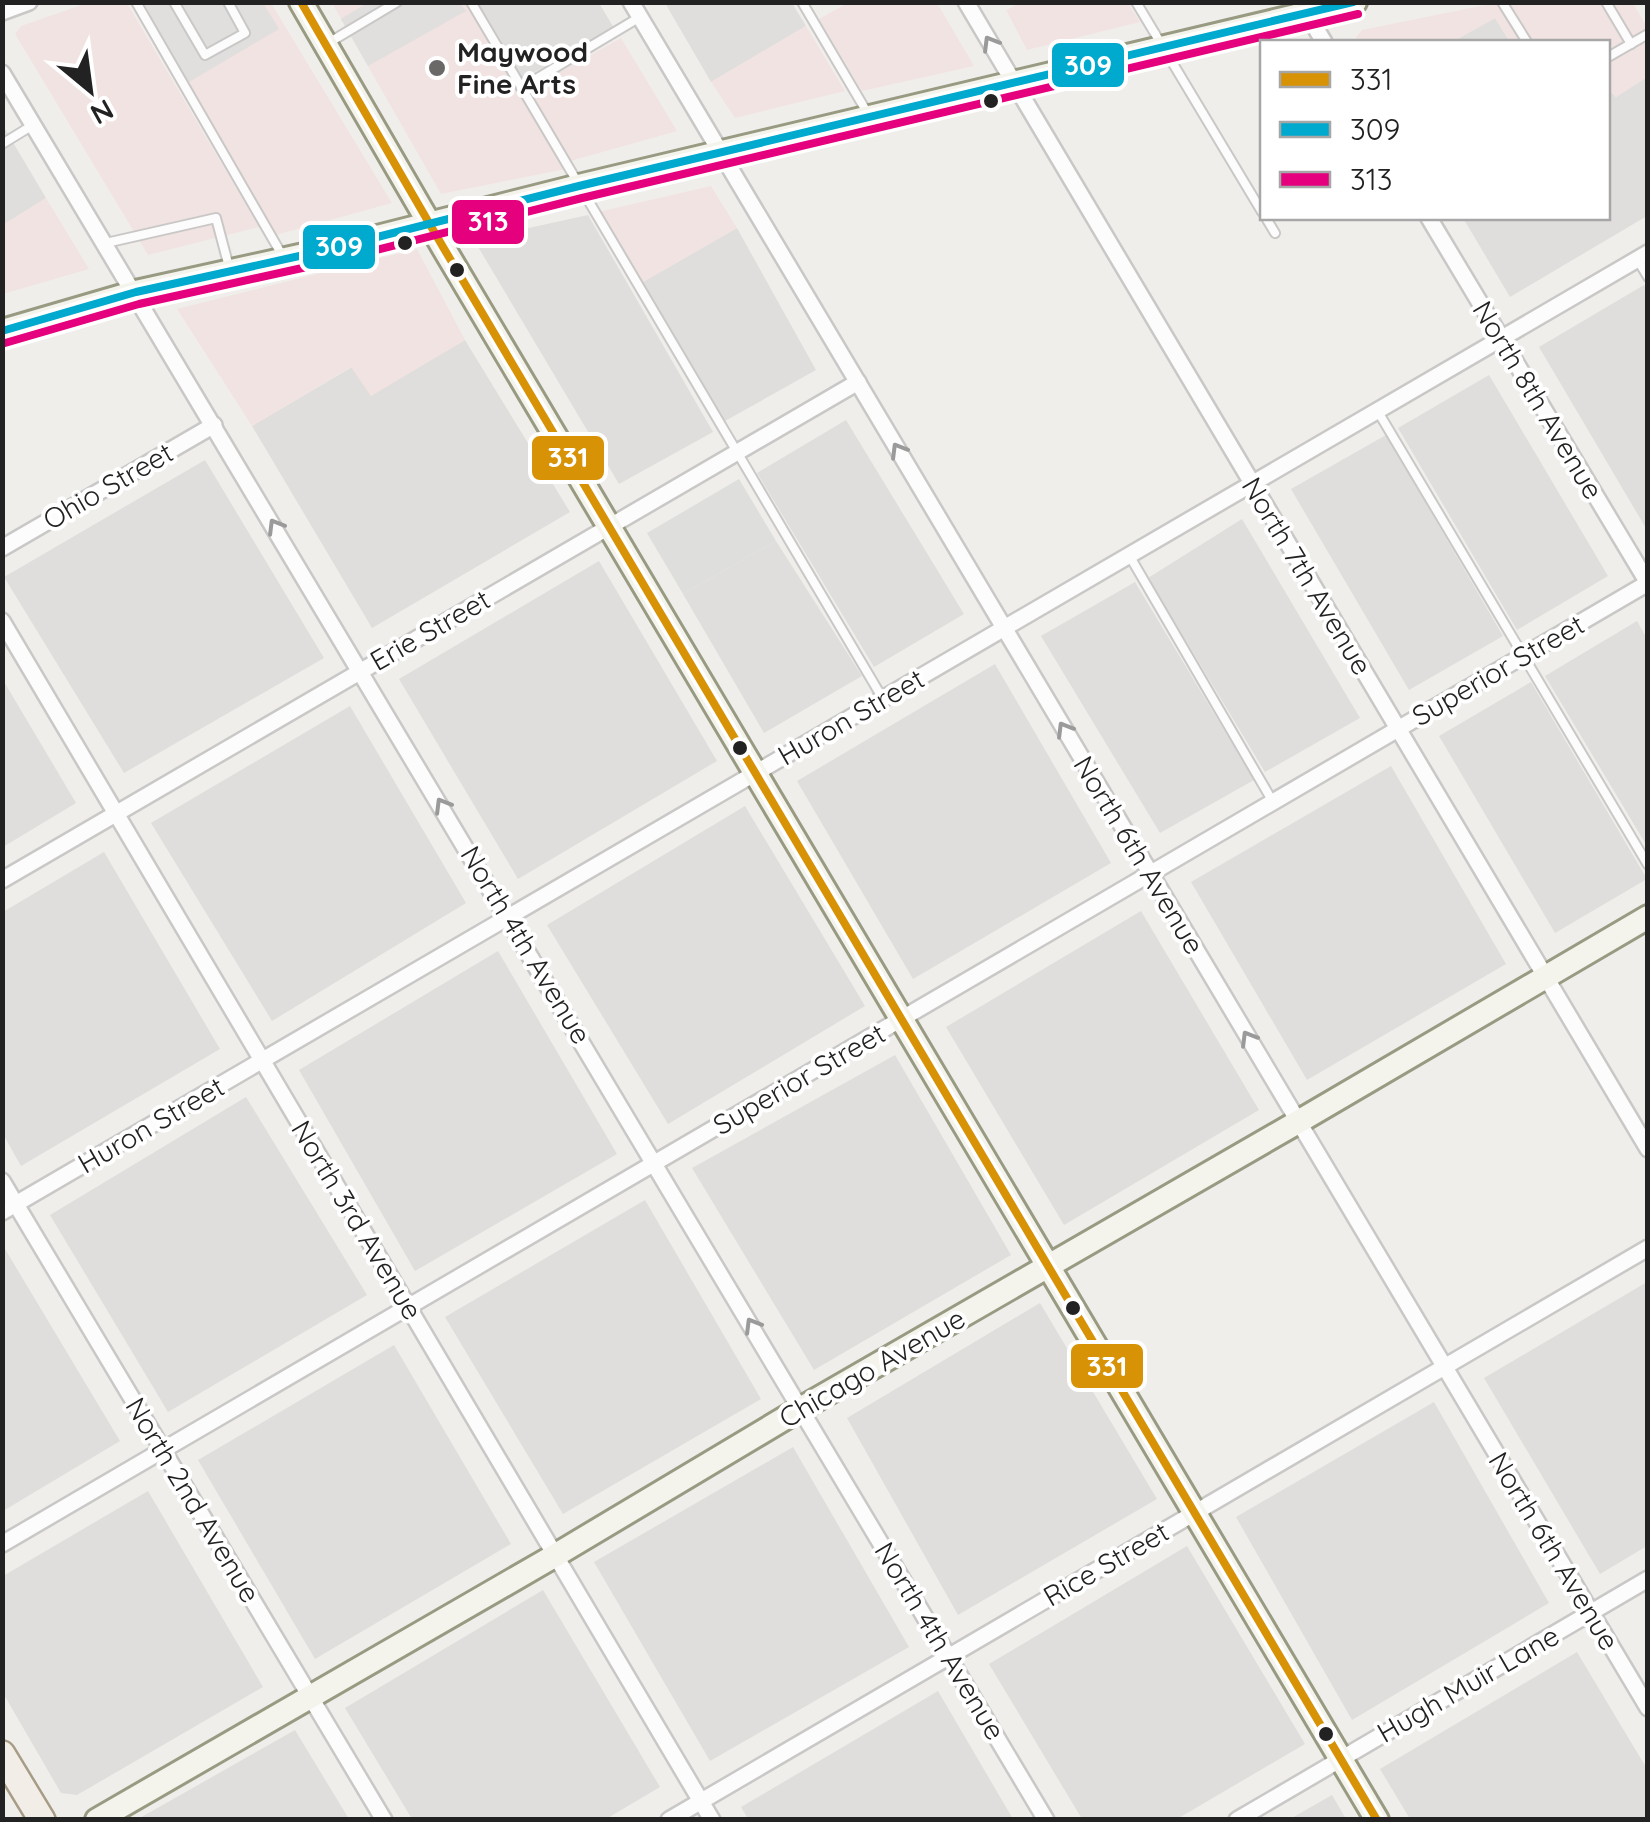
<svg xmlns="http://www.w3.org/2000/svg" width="1650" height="1822" viewBox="0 0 1650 1822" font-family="Quicksand,sans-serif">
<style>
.residential{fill:#dfdedc}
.commercial{fill:#f1e3e1}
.religious{fill:#dededc}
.parking{fill:#e0dfde}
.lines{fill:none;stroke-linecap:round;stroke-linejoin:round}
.lane-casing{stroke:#c9c8c7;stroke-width:12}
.street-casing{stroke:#c9c8c7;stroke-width:20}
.secondary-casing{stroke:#999a82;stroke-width:28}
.primary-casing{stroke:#a79c86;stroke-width:30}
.lane{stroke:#fdfcfc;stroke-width:8}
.street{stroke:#fdfcfc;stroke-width:15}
.secondary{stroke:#f4f4ed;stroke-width:22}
.primary{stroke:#f3ede7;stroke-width:25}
.bus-1-casing{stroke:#fff;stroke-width:15}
.bus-2-casing{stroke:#fff;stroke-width:15}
.bus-3-casing{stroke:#fff;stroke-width:15}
.bus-1{stroke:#d79205;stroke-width:8}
.bus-2{stroke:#00a9ce;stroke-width:8}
.bus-3{stroke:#e5007d;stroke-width:8}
.oneway{stroke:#9a9a9a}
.poi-dot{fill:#6a6968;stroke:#fff;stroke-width:4}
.bus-dot{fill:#222;stroke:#fff;stroke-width:4}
.labels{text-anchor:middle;stroke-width:8;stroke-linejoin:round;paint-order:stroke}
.poi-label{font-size:28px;font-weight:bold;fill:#222;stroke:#fff;text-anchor:start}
.street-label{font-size:28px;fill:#222;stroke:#fff}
.line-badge{stroke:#fff;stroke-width:4}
.badge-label{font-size:28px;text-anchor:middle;font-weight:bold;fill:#fff}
</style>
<rect width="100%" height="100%" fill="#f0eeeb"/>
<g class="residential">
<path d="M475 3H599L614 28 522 79Z"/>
<path d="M665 3H792L806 26 711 82Z"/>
<path d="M1495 18 1510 42H1452Z"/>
<path d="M1647 77V216L1510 297 1463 218H1608V92L1610 91 1616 97Z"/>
<path d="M2 124 46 198 3 225H2Z"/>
<path d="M588 215 713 432 619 484 474 240Z"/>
<path d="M737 228 816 370 725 421 641 283Z"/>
<path d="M1644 285 1648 291 1647 530 1539 347Z"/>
<path d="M465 340 570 512 372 628 252 426 352 367 371 395Z"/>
<path d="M1489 375 1608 576 1517 630 1398 428Z"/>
<path d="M846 420 964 614 874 667 757 473Z"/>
<path d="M1386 435 1503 636 1409 690 1291 489Z"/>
<path d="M205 460 324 658 124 773 4 577Z"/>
<path d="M1242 519 1360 718 1265 772 1148 578Z"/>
<path d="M776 541 862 676 764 733 683 594Z"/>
<path d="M599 561 717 761 518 879 399 679Z"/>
<path d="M1135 582 1254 780 1160 833 1041 636Z"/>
<path d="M1637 621 1647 639V846L1545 676Z"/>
<path d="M995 664 1111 863 913 979 797 781Z"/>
<path d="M3 680 76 803 3 847H2Z"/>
<path d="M1531 682 1647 879 1555 933 1439 736Z"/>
<path d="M350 706 466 903 272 1021 151 823Z"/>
<path d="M1391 766 1506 964 1307 1080 1191 882Z"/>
<path d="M745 806 865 1006 668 1124 547 925Z"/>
<path d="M104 852 220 1049 21 1166 3 1134V912Z"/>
<path d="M1141 911 1259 1110 1064 1225 946 1027Z"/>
<path d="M498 951 617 1154 415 1271 299 1070Z"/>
<path d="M895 1055 1011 1255 814 1370 692 1168Z"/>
<path d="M246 1097 367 1295 168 1412 50 1215Z"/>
<path d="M645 1200 761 1399 563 1514 445 1317Z"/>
<path d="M2 1244 120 1441 3 1511H2Z"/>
<path d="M1647 1282V1546L1600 1574 1484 1378Z"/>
<path d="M1040 1303 1157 1499 958 1615 847 1418Z"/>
<path d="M394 1345 511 1544 315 1659 198 1460Z"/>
<path d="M1434 1402 1549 1603 1352 1720 1236 1517Z"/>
<path d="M793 1447 909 1647 710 1761 594 1562Z"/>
<path d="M148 1491 263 1687 77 1795 61 1793 3 1693V1576Z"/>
<path d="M1187 1546 1305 1744 1177 1819H1082L989 1664Z"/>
<path d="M543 1590 660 1787 606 1819H412L345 1708Z"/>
<path d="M1577 1652 1647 1769V1819H1410L1380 1769Z"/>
<path d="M938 1691 1013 1819H748L741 1807Z"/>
<path d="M295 1730 349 1819H138Z"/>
<path d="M1332 1795 1346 1819H1290Z"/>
</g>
<g class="commercial">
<path d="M87 3H127L259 227 148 255 15 34 21 26Z"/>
<path d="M136 3H271L392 203 272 236Z"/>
<path d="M332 3H466L566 169 441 194Z"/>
<path d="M848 3H937L974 66 862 91 819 19Z"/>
<path d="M1020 3H1128L1140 22 1027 50 1006 10Z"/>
<path d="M1495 3H1633L1647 27V77L1616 97 1611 91 1608 92V42H1510L1495 18 1452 42H1359L1356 37 1362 30Z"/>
<path d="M806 26 845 91 735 118 711 82Z"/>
<path d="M621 38 677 131 567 162 526 91Z"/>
<path d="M711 186 737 228 641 283 598 212Z"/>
<path d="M46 198 89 269 3 294V225Z"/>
<path d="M417 249 465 340 371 396 351 367 252 426 177 309Z"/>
</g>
<path class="religious" d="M739 479 776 541 683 594 647 533Z"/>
<g class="parking">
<path d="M140 3H263L279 29 184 85Z"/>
<path d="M367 3H460L466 11 368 66 341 19Z"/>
</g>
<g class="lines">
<g class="lane-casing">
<g id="lane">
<path d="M136 2 282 255"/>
<path d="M174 2 205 55 245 33 228 2"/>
<path d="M471 2 883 699"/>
<path d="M802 2 868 114"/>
<path d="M1136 2 1262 212"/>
<path d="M1502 2 1527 42"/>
<path d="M1606 2 1631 44"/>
<path d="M330 42 397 2"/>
<path d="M1608 57 1648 34"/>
<path d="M521 88 640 17"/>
<path d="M2 144 33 125"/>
<path d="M1266 218 1275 233"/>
<path d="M106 243 216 218 229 267"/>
<path d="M1637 259 1648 277"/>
<path d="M1377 410 1648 865"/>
<path d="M1129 555 1273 802"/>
</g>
</g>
<g class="street-casing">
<g id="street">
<path d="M631 2 1648 1708"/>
<path d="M966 2 1648 1149"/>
<path d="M1300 2 1324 42"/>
<path d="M2 12 29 2"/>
<path d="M2 73 1046 1820"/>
<path d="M1429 218 1648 583"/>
<path d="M2 548 214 425"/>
<path d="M2 621 712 1820"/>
<path d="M2 880 858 382"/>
<path d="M2 1181 384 1820"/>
<path d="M2 1212 1648 253"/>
<path d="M2 1544 1648 583"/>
<path d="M669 1820 1648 1248"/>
<path d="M1237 1820 1648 1579"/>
</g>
</g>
<g class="secondary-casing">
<g id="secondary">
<path d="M301 2 443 247 1377 1820"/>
<path d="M2 331 136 292 322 251 579 186 1355 2"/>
<path d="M97 1820 556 1555 802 1408 1298 1122 1648 917"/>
</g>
</g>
<g class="primary-casing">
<path id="primary" d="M2 1754 42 1820"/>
</g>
<use href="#lane" class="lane"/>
<use href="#street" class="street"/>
<use href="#secondary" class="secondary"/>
<use href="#primary" class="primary"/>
<g class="bus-1-casing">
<path id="bus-1" d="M301 2 443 247 1377 1820"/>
</g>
<g class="bus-2-casing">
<path id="bus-2" d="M2 331 136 292 322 251 579 186 1353 2"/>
</g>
<g class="bus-3-casing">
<path id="bus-3" d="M5 343 139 304 325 263 582 198 1358 14"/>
</g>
<use href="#bus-1" class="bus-1"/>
<use href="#bus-2" class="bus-2"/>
<use href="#bus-3" class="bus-3"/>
</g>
<defs><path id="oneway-chevron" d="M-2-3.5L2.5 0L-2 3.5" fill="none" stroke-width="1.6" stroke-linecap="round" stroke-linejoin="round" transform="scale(2.5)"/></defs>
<g class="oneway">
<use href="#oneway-chevron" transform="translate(990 43) rotate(-121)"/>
<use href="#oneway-chevron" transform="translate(898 450) rotate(-121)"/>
<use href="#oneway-chevron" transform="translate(275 526) rotate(-121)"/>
<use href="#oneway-chevron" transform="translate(1064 729) rotate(-121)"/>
<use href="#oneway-chevron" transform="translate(442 805) rotate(-121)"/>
<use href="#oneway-chevron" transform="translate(1248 1038) rotate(-121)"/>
<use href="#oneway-chevron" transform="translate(752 1325) rotate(-121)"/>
</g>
<circle class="poi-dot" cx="437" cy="68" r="10"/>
<g class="bus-dot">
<circle cx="991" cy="101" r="9"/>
<circle cx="405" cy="243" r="9"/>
<circle cx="457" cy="270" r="9"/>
<circle cx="740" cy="748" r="9"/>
<circle cx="1073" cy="1308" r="9"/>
<circle cx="1326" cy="1734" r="9"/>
</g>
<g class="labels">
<g class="poi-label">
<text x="457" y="62">Maywood<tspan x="457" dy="32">Fine Arts</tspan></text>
</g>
<g class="street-label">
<text transform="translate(1538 400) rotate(59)" y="10">North 8th Avenue</text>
<text transform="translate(108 486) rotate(-30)" y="10">Ohio Street</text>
<text transform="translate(1307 576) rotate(59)" y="10">North 7th Avenue</text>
<text transform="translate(430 630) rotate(-30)" y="10">Erie Street</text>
<text transform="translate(1498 670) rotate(-30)" y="10">Superior Street</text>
<text transform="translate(851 717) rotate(-30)" y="10">Huron Street</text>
<text transform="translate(1139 855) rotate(59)" y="10">North 6th Avenue</text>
<text transform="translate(526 945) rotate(59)" y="10">North 4th Avenue</text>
<text transform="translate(799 1079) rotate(-30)" y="10">Superior Street</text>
<text transform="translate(151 1125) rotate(-30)" y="10">Huron Street</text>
<text transform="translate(357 1220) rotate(59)" y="10">North 3rd Avenue</text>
<text transform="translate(872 1368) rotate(-30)" y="10">Chicago Avenue</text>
<text transform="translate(193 1500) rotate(59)" y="10">North 2nd Avenue</text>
<text transform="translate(1554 1551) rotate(59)" y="10">North 6th Avenue</text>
<text transform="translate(1106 1564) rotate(-30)" y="10">Rice Street</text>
<text transform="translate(940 1641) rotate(59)" y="10">North 4th Avenue</text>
<text transform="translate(1468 1684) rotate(-30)" y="10">Hugh Muir Lane</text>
</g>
</g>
<g class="line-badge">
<rect x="1050" y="41" width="76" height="48" rx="10" fill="#00a9ce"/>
<rect x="450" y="198" width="76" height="48" rx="10" fill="#e5007d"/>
<rect x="301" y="223" width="76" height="48" rx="10" fill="#00a9ce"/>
<rect x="530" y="434" width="76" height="48" rx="10" fill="#d79205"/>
<rect x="1069" y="1342" width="76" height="48" rx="10" fill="#d79205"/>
</g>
<g class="badge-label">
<text x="1088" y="75">309</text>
<text x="488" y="231">313</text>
<text x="339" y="256">309</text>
<text x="568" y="467">331</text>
<text x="1107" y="1376">331</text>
</g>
<rect width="1650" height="1822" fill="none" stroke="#222222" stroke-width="10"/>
<rect x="1260" y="40" width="350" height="180" fill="#ffffff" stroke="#a7a7a7" stroke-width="2.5"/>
<rect x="1280" y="72" width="50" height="15" fill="#d79205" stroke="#a7a7a7" stroke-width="2.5"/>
<text x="1350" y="90" font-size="30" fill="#222222">331</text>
<rect x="1280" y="122" width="50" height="15" fill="#00a9ce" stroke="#a7a7a7" stroke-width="2.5"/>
<text x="1350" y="140" font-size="30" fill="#222222">309</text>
<rect x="1280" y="172" width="50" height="15" fill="#e5007d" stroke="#a7a7a7" stroke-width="2.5"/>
<text x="1350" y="190" font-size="30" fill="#222222">313</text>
<g transform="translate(90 90) rotate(151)" stroke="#ffffff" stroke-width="8" paint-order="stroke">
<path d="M0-8L18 38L0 25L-18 38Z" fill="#222222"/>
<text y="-15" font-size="28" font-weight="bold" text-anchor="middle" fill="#222222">N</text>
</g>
</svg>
